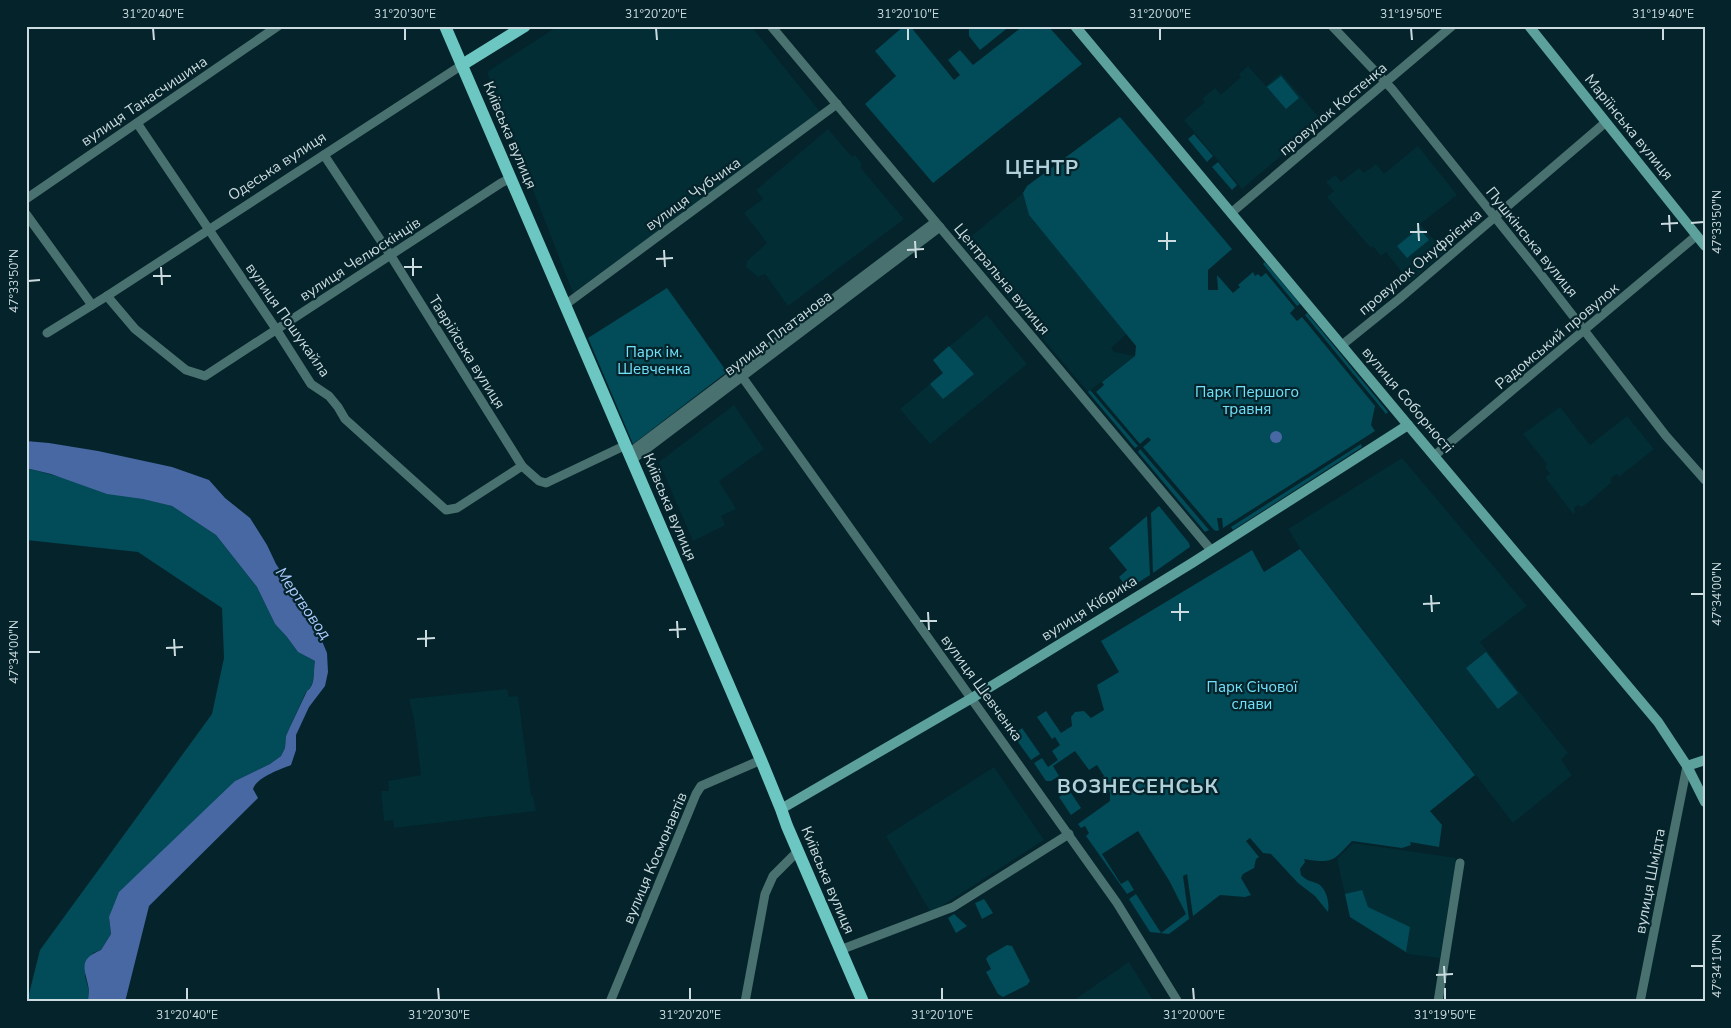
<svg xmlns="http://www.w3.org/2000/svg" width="1731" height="1028" viewBox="0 0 1731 1028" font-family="'Nunito Sans',sans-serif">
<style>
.built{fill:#022d35}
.green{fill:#024b58}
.water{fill:#4768a3}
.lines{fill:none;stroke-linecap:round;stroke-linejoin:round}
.minor{stroke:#49716f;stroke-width:9}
.secondary{stroke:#5da19d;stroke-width:10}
.primary{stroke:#6cc6c1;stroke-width:12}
.ticks{fill:none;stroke:#cbdbdf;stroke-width:2}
.labels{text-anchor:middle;stroke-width:4.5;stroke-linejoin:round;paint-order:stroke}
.street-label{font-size:15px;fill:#cbdbdf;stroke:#05232a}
.park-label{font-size:15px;fill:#73e0f9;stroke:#05232a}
.water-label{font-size:16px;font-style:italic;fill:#accafd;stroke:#05232a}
.district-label{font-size:20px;font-weight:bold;letter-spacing:1px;fill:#b0d1d9;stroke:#05232a}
.neatline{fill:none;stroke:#cbdbdf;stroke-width:2}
.ticks-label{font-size:12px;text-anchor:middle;fill:#cbdbdf}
</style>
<rect width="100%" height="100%" fill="#05232a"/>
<g class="built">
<path d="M558 26H751L821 113 573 293 487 72Z"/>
<path d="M1248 66 1266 86 1281 73 1322 121 1242 189 1184 120 1205 102 1202 99 1215 88 1221 95 1241 77 1239 74Z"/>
<path d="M828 129 852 157 855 155 862 164 860 167 904 219 788 306 765 274 758 277 746 267 747 261 767 243 744 213 763 199 756 190Z"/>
<path d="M1418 146 1457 195 1420 224 1445 252 1410 282 1386 252 1381 256 1373 246 1371 248 1327 197 1334 191 1326 182 1335 175 1341 182 1359 168 1364 173 1376 164 1384 174Z"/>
<path d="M1023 193 1029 215 1127 334 1111 348 1114 352 1135 356 1088 392 962 244Z"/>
<path d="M987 315 1027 364 930 444 900 409 943 373 933 360Z"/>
<path d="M734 405 764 449 719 481 736 509 721 516 725 525 693 541 659 462Z"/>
<path d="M1560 407 1590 445 1627 416 1654 449 1619 477 1617 474 1611 478V483L1585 505 1581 507 1578 505 1574 508 1575 512 1573 514 1545 477 1550 474 1545 467 1547 464 1523 434Z"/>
<path d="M1402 458 1527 606 1480 642 1568 753 1561 760 1572 775 1513 823 1300 548 1288 529Z"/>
<path d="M507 689 509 697 518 696 531 795 533 796 536 811 394 828 393 820 384 821 381 791H389L388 781 421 775 414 718 409 699Z"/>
<path d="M994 767 1044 840 931 913 886 836Z"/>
<path d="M1353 843 1456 858 1440 958 1408 954 1350 917 1337 859Z"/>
<path d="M1129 962 1154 1002H1075L1074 1000Z"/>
</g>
<g class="green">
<path d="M904 26H910L954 80 960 75 948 60 960 50 973 65 1023 26H1048L1082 64 933 183 865 104 896 76 875 51Z"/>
<path d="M967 26H1010L980 50 969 36V29Z"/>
<path d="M1281 76 1299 98 1286 109 1267 87Z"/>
<path d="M1120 117 1232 249 1208 270V290H1218L1217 275 1233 293 1240 287 1238 285 1253 272 1255 276 1258 274 1261 277 1266 273 1295 308 1290 313 1297 321 1302 317 1375 406 1371 425 1375 431 1223 528 1222 518H1217L1219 530 1217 531 1214 530 1143 447 1151 440 1148 437 1140 444 1096 392 1104 385 1102 382 1135 356 1136 346 1029 215 1023 193 1027 186Z"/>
<path d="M1194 134 1213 156 1207 162 1188 139Z"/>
<path d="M1218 162 1237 185 1232 190 1212 167Z"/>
<path d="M1419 228 1429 240 1407 258 1397 246Z"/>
<path d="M1265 262 1300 304 1297 306 1263 264Z"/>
<path d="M667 288 727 372 633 444 588 338Z"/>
<path d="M1307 313 1388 412 1386 414 1305 315Z"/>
<path d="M949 346 974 374 943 399 930 384 943 373 933 360Z"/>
<path d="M1090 390 1138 446 1135 448 1088 392Z"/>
<path d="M1361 444 1362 447 1233 530 1231 527Z"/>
<path d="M1140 449 1209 530 1205 532 1138 452Z"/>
<path d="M26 468 172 506 216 535 257 587 275 624 287 637 298 652 315 661C313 671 316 685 306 692L290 727 286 736 285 748 281 756 270 764 235 781 109 917 111 934 101 950 93 953 85 976 89 990 88 1002H27L40 950 212 714 224 658 222 608 138 552 26 540Z"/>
<path d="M1159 506 1189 543 1190 547 1153 573 1151 513Z"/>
<path d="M1147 516 1150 575 1128 589 1119 577 1127 570 1109 548Z"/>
<path d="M1300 549 1475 775 1430 811 1442 825 1439 847 1410 842 1411 845 1402 848 1352 841C1333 861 1333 864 1304 859L1305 862 1300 869 1301 875C1306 880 1310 881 1316 883 1326 886 1330 903 1328 912L1315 896 1298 883 1271 854 1263 853 1250 838 1246 841 1259 857 1256 859 1254 868 1243 874 1241 878 1251 895 1245 897 1220 895 1193 916 1187 874 1183 876 1189 919 1169 934 1150 932 1129 899 1136 894 1161 933 1186 914 1170 882 1138 831 1102 854 1121 884 1128 880 1134 890 1127 894 1086 836 1089 833 1085 826 1081 828 1078 824 1110 801V793L1102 778 1104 776 1097 765 1089 770 1075 751 1053 766 1059 776 1051 781H1046L1034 763 1042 758 1048 767 1058 760 1052 751 1060 745 1055 737 1052 739 1037 717 1046 711 1061 733 1072 726 1071 717 1075 712 1084 711 1091 718 1104 710 1097 685 1119 672 1101 641 1252 550 1264 572Z"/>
<path d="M1486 652 1518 693 1498 709 1466 668Z"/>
<path d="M1022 728 1040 754 1031 760 1013 735Z"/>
<path d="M1069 790 1081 808 1071 815 1059 797Z"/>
<path d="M1362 890 1368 907 1410 927 1406 952 1350 917 1345 894Z"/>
<path d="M984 899 993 913 982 919 975 903Z"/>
<path d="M954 914 967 926 956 933 948 918Z"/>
<path d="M1007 945 1012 946 1030 981 1027 985 1003 997 998 994 986 972 991 969 986 959 988 956Z"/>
</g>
<g class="water">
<circle cx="1276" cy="437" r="6"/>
<path d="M26 441 49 443 98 451 172 467 209 480 225 498 250 518 267 545 276 564 296 594 308 607 327 653 328 672 325 686 309 707 296 735V750L291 765C279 770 257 777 253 789L258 798 149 906 125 1002H88C88 998 89 993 89 990 86 970 76 960 101 950L111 934 109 917 119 892 235 781 270 764 281 756 285 748 286 736 290 727 307 691C316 685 313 671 315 661L298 652 287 637 275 624 257 587 216 535 172 506 143 499 107 494 51 474 26 468Z"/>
</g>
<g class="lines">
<g class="minor">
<path d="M771 26 1211 550"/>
<path d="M1332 26 1392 89 1539 272 1666 436 1705 480"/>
<path d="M137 123 276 329 311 384 329 396 338 407 345 419 446 510 457 508 522 466"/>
<path d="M324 155 391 256 522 466 539 481 546 483 626 445"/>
<path d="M26 199 278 26"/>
<path d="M1231 213 1452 26"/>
<path d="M26 214 92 305"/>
<path d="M107 296 135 329 186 370 205 376C303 311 403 248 501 183L511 178"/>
<path d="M565 305 837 104"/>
<path d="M47 333 107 296 462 65"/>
<path d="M1342 345 1399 299 1606 122"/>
<path d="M738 371 1117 903 1178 1002"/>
<path d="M629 453 935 222"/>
<path d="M1434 456 1696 236"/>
<path d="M632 460 940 227"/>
<path d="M840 950 953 907 1069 834"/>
<path d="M610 1002 696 794 701 786 761 760"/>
<path d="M745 1002 765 894 773 876 798 851"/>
<path d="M1438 1002 1460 863"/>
<path d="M1640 1002 1687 766"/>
</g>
<g class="secondary">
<path d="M1075 26 1408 425 1658 722 1687 766 1705 802"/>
<path d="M1529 26 1705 246"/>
<path d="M1687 766 1705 760"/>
<path d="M781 809 972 698 1192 563 1408 425"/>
</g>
<g class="primary">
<path d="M445 26 761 760 781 809 787 826 863 1002"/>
<path d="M462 65 525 26"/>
</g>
</g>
<path class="ticks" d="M153 28 154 40M405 28V40M656 28 657 40M908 28V40M1160 28V40M1411 28 1412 40M1663 28V40M1669 215 1670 232M1418 223 1419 241M1691 223 1704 222M1661 224 1678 223M1167 232V250M1410 232H1427M915 241 916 258M1158 241H1176M664 250 665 267M907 250 924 249M413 258V276M656 259 673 258M161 267 162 285M404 267H422M153 276H171M28 281 40 280M1691 594H1704M1431 595 1432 612M1180 603V621M1423 604 1440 603M928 612 929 630M1171 612H1189M677 621 678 638M920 621H937M426 630V647M669 630 686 629M174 639 175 656M417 639 435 638M166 648 183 647M28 652H40M1444 966 1445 983M1691 966H1704M1436 975 1453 974M187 988V1000M438 988 439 1000M690 988V1000M942 988V1000M1193 988 1194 1000M1445 988V1000"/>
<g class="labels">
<g class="street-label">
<text transform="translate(144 101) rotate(-34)" y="5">вулиця Танасчишина</text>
<text transform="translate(1333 109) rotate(-40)" y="5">провулок Костенка</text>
<text transform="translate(1629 127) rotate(51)" y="5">Маріїнська вулиця</text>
<text transform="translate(510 135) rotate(67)" y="5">Київська вулиця</text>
<text transform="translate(277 166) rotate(-33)" y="5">Одеська вулиця</text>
<text transform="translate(693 194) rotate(-36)" y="5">вулиця Чубчика</text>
<text transform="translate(1532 242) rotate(51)" y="5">Пушкінська вулиця</text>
<text transform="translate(360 259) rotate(-33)" y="5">вулиця Челюскінців</text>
<text transform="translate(1420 262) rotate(-40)" y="5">провулок Онуфрієнка</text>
<text transform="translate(1002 279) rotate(50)" y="5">Центральна вулиця</text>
<text transform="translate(288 320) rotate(55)" y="5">вулиця Пошукайла</text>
<text transform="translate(778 333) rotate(-37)" y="5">вулиця Платанова</text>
<text transform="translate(1557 336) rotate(-40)" y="5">Радомський провулок</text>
<text transform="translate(467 352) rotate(58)" y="5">Таврійська вулиця</text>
<text transform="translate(1408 400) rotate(50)" y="5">вулиця Соборності</text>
<text transform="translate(670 507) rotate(67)" y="5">Київська вулиця</text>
<text transform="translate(1089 608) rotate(-32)" y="5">вулиця Кібрика</text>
<text transform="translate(982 688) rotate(54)" y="5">вулиця Шевченка</text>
<text transform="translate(655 858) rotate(-67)" y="5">вулиця Космонавтів</text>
<text transform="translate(828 880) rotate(67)" y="5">Київська вулиця</text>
<text transform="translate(1650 881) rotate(-79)" y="5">вулиця Шмідта</text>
</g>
<g class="park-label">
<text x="654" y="357">Парк ім.<tspan x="654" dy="17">Шевченка</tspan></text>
<text x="1247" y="397">Парк Першого<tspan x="1247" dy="17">травня</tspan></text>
<text x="1252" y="692">Парк Січової<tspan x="1252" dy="17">слави</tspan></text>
</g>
<g class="water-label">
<text transform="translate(304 603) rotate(55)" y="6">Мертвовод</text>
</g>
<g class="district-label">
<text x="1042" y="174">ЦЕНТР</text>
<text x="1138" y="793">ВОЗНЕСЕНСЬК</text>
</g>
</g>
<rect width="1731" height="1028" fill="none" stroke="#05232a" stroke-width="55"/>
<rect x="28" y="28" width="1676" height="972" class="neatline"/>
<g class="ticks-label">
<text x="153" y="18">31°20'40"E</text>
<text x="405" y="18">31°20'30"E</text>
<text x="656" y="18">31°20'20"E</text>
<text x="908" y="18">31°20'10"E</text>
<text x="1160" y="18">31°20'00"E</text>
<text x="1411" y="18">31°19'50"E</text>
<text x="1663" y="18">31°19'40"E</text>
<text transform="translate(1717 222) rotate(-90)" y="4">47°33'50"N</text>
<text transform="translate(14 281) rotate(-90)" y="4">47°33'50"N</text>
<text transform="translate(1717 594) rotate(-90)" y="4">47°34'00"N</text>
<text transform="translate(14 652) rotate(-90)" y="4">47°34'00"N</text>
<text transform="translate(1717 966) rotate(-90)" y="4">47°34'10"N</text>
<text x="187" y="1019">31°20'40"E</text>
<text x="439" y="1019">31°20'30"E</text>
<text x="690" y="1019">31°20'20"E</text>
<text x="942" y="1019">31°20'10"E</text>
<text x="1194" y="1019">31°20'00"E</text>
<text x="1445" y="1019">31°19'50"E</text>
</g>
</svg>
